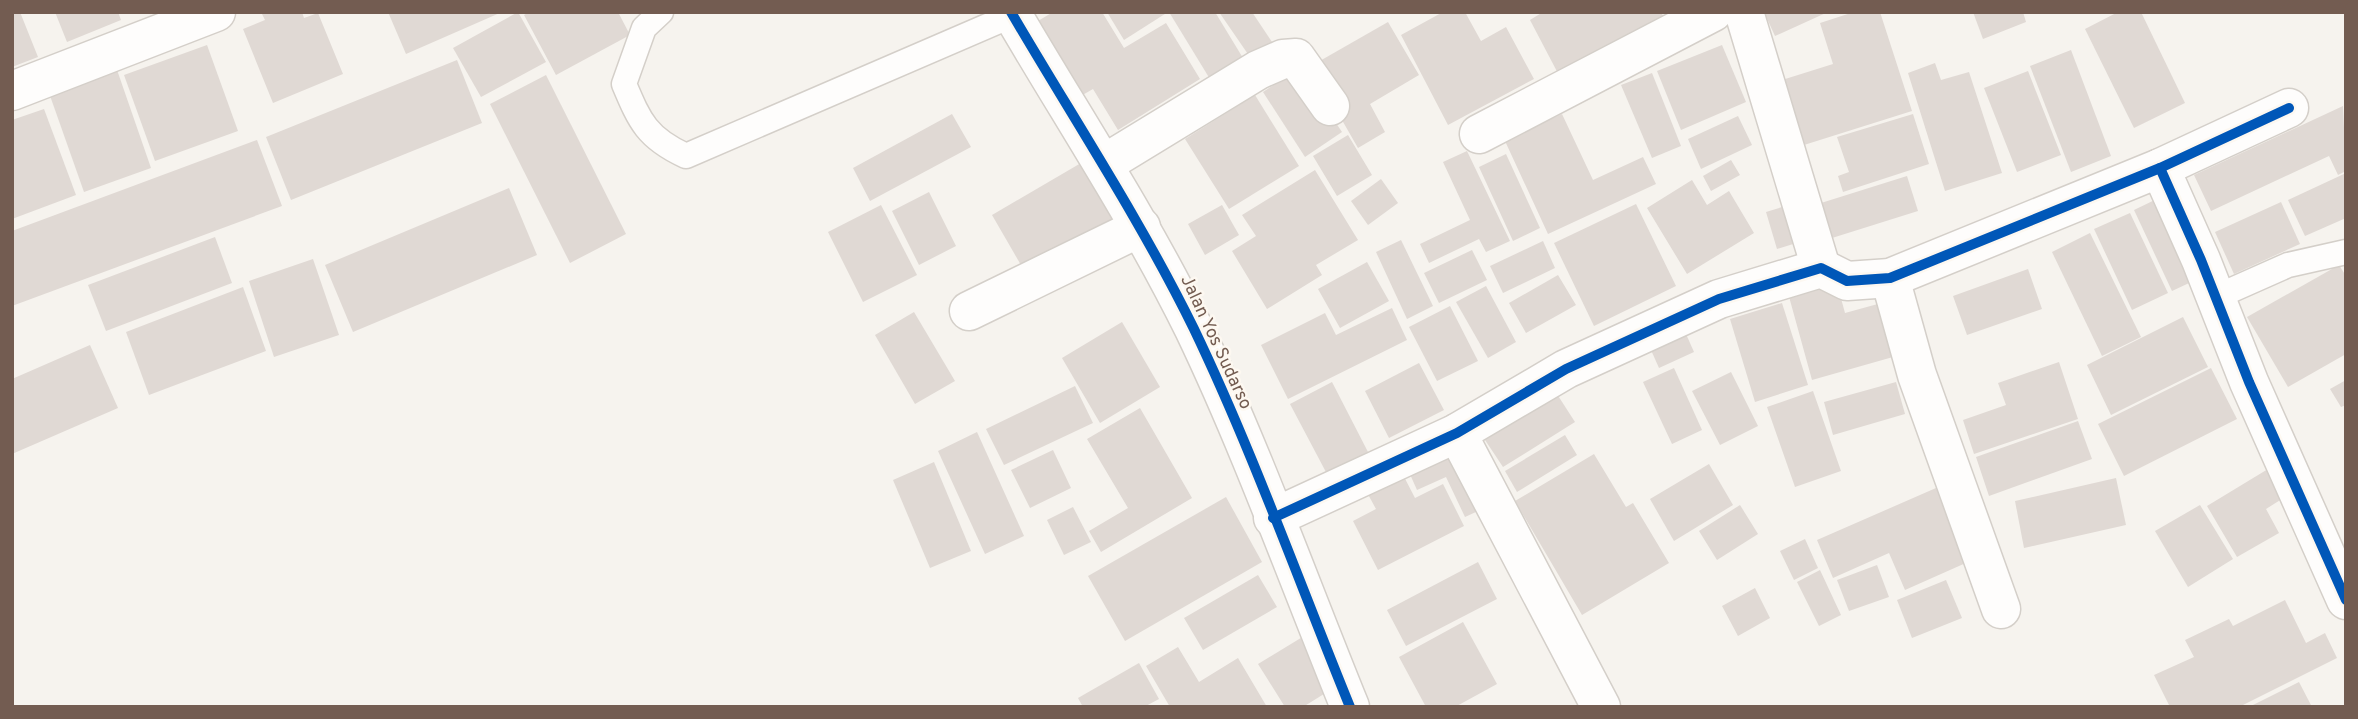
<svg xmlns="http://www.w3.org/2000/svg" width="2358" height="719" viewBox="0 0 2358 719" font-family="Overpass,sans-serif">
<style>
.building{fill:#e0d9d4}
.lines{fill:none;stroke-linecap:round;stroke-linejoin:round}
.service-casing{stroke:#d4cfc9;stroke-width:27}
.minor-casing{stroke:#d4cfc9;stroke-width:41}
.service{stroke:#fefdfc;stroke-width:24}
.minor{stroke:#fefdfc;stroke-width:38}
.cycleway-casing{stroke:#fdf8f1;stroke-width:15}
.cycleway{stroke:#0057b8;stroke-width:10}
.labels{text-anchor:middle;stroke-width:5;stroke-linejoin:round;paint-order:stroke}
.street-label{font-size:18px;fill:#735c51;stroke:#fdf8f1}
</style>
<rect width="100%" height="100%" fill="#f6f3ee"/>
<g class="building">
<path d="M12 12H20L38 57 12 67Z"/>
<path d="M55 12H118L121 20 67 42Z"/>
<path d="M261 12H302L304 18 318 13 343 74 273 103 243 29 265 20Z"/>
<path d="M388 12H502L406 54Z"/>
<path d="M518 12 546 62 481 97 453 48Z"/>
<path d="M529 12H618L630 35 556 75 524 15Z"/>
<path d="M1053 12H1102L1124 48 1166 23 1200 79 1118 130 1093 89 1079 97 1033 24Z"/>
<path d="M1107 12H1168L1124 40Z"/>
<path d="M1169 12H1215L1246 63 1213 84Z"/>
<path d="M1219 12H1252L1274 45 1252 60Z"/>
<path d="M1443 12H1465L1481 41 1506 27 1534 79 1448 125 1401 35Z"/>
<path d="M1543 12H1661L1668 25 1562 81 1530 20Z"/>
<path d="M1764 12H1828L1775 36Z"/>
<path d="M1854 12H1880L1912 111 1804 145 1782 80 1833 64 1820 23Z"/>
<path d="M1973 12H2023L2026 22 1983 39Z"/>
<path d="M2118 12H2141L2185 103 2134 128 2085 29Z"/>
<path d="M1388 22 1419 75 1370 104 1385 132 1358 148 1311 66Z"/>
<path d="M207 45 238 131 155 161 124 75Z"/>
<path d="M1722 45 1746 102 1681 130 1657 71Z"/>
<path d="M2071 50 2111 156 2071 172 2030 66Z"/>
<path d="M457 60 482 123 291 200 266 137Z"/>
<path d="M1935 63 1941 80 1969 72 2002 173 1945 191 1908 73Z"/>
<path d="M116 67 151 168 84 192 48 90Z"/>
<path d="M1299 68 1342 132 1305 157 1263 92Z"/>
<path d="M2028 71 2061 155 2017 172 1984 88Z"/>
<path d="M1652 73 1681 146 1652 158 1621 85Z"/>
<path d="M546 75 626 234 570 263 490 104Z"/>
<path d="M1255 95 1299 166 1229 209 1185 139Z"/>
<path d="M2343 106 2346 171 2338 175 2329 156 2211 211 2194 175Z"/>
<path d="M44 109 76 195 12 219V120Z"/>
<path d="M952 114 971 147 870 201 853 168Z"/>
<path d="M1562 114 1593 180 1643 157 1656 184 1548 234 1505 141Z"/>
<path d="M1913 114 1929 164 1843 192 1838 176 1849 172 1837 137Z"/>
<path d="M1738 116 1752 145 1701 169 1688 139Z"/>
<path d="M1348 135 1372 175 1337 196 1313 156Z"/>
<path d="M257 140 282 206 12 306V231Z"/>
<path d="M1467 151 1510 241 1486 252 1479 239 1429 263 1420 244 1470 220 1443 162Z"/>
<path d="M1506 154 1540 228 1513 241 1479 167Z"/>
<path d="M1731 160 1740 175 1711 191 1703 176Z"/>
<path d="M1081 163 1114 219 1025 272 992 215Z"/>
<path d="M1315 170 1358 240 1316 265 1322 275 1267 309 1232 251 1256 236 1242 215Z"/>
<path d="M2346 173V218L2305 236 2288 200Z"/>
<path d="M1907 176 1918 211 1832 238 1821 203Z"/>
<path d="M1381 179 1398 203 1368 225 1351 201Z"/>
<path d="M1692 180 1707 205 1729 191 1754 233 1687 274 1647 208Z"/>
<path d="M509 188 537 255 353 332 325 265Z"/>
<path d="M929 192 956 246 919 265 892 211Z"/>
<path d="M2163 196 2202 277 2172 291 2134 210Z"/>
<path d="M2281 202 2300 244 2234 274 2215 232Z"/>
<path d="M1795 203 1806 240 1777 249 1766 212Z"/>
<path d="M1636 204 1676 286 1594 326 1554 243Z"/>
<path d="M881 205 917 275 863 302 828 232Z"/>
<path d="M1222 205 1239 235 1205 255 1188 224Z"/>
<path d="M2130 213 2168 293 2132 310 2094 229Z"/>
<path d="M2090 233 2141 337 2102 356 2052 252Z"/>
<path d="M215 237 232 283 106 331 88 285Z"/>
<path d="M1401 240 1433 306 1407 319 1376 252Z"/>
<path d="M1543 241 1555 268 1503 293 1490 266Z"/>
<path d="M1472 250 1487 280 1439 303 1424 273Z"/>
<path d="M313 259 339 335 274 357 249 281Z"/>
<path d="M1367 262 1389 301 1340 328 1318 289Z"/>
<path d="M2339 265 2346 276V354L2288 387 2247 317Z"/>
<path d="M2028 269 2042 309 1967 335 1953 296Z"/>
<path d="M1558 275 1576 305 1526 333 1509 303Z"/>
<path d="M1836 280 1845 313 1885 302 1900 355 1812 380 1788 293Z"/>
<path d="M1486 286 1516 342 1488 358 1456 302Z"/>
<path d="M243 287 266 351 149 395 126 332Z"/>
<path d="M1782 303 1808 385 1755 402 1730 319Z"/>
<path d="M1450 306 1478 361 1437 381 1409 327Z"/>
<path d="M1392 308 1407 340 1288 399 1261 345 1325 313 1336 335Z"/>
<path d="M914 312 955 381 915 404 875 335Z"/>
<path d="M2183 317 2208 367 2111 415 2087 365Z"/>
<path d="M1122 322 1160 387 1100 423 1062 358Z"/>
<path d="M1682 325 1694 352 1659 368 1647 341Z"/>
<path d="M90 345 118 408 12 454V379Z"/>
<path d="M2059 362 2078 419 1974 454 1963 420 2006 405 1998 383Z"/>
<path d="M1419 363 1444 410 1389 438 1365 391Z"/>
<path d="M1674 368 1702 430 1672 444 1643 382Z"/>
<path d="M2211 368 2237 419 2124 476 2098 424Z"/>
<path d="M1731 372 1758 426 1720 445 1692 391Z"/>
<path d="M2346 380V405L2341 407 2330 389Z"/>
<path d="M1332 382 1368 452 1327 474 1290 404Z"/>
<path d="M1896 382 1905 414 1833 435 1824 402Z"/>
<path d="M1075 386 1093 423 1004 465 986 429Z"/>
<path d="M1555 391 1575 422 1503 467 1483 437Z"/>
<path d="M1813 391 1841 471 1795 487 1767 407Z"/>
<path d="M1140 408 1192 498 1101 552 1089 531 1128 508 1087 439Z"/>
<path d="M2078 421 2092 459 1989 496 1976 457Z"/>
<path d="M977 432 1024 536 985 554 938 451Z"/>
<path d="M1565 435 1577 455 1517 492 1505 471Z"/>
<path d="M1457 438 1489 506 1465 517 1446 477 1417 490 1405 463Z"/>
<path d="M1053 450 1071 488 1030 508 1011 470Z"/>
<path d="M1594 454 1626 507 1633 503 1669 563 1582 615 1515 501Z"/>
<path d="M934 462 971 551 930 568 893 480Z"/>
<path d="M1709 464 1733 505 1674 541 1650 499Z"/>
<path d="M1400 469 1415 498 1443 484 1464 526 1378 570 1353 521 1376 509 1364 487Z"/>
<path d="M2268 469 2285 497 2266 509 2279 533 2237 557 2207 506Z"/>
<path d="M2116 478 2126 525 2024 548 2015 501Z"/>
<path d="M1936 488 1968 562 1905 590 1889 553 1833 578 1817 540Z"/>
<path d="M1226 497 1262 562 1125 641 1088 576Z"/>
<path d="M1740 505 1758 534 1717 560 1699 531Z"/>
<path d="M2200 505 2233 559 2188 587 2155 531Z"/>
<path d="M1073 507 1091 542 1064 555 1047 520Z"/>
<path d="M1805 539 1818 568 1794 580 1780 551Z"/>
<path d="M1478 562 1497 599 1406 646 1387 610Z"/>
<path d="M1877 565 1889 597 1849 611 1837 580Z"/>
<path d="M1820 570 1841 615 1819 626 1797 582Z"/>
<path d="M1258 575 1277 607 1203 650 1184 618Z"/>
<path d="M1946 580 1962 618 1912 638 1897 600Z"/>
<path d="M1755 588 1770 618 1738 636 1722 606Z"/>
<path d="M2285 600 2306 643 2325 633 2337 658 2239 707H2170L2154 675 2194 657 2185 640 2229 619 2233 626Z"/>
<path d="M1463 622 1497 684 1455 707H1426L1399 657Z"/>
<path d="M1309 633 1340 684 1303 707H1285L1258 664Z"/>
<path d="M1178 647 1199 682 1238 658 1267 707H1170L1146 666Z"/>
<path d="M1139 663 1159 699 1144 707H1083L1078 698Z"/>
<path d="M2299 682 2312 707H2249Z"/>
</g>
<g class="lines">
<g class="service-casing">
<g id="service">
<path d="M661 12 644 28 624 84C640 122 647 138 686 156L1013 15"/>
<path d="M2216 297 2288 265 2346 252"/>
</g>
</g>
<g class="minor-casing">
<g id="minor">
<path d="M1011 12C1073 118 1140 219 1194 329 1252 450 1299 582 1350 707"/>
<path d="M1744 12 1821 268"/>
<path d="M12 91 216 12"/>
<path d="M1479 134 1713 12"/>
<path d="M1104 164 1258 70 1283 59 1296 58 1330 106"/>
<path d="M2160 168 2201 260 2249 382 2346 600"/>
<path d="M1890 278 1917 375 2001 609"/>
<path d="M969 311 1141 227"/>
<path d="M1457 433 1601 707"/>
<path d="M1273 518 1457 433 1566 369 1719 299 1821 268 1847 281 1890 278 2160 168 2289 108"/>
</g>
</g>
<use href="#service" class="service"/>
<use href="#minor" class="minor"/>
<g class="cycleway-casing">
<g id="cycleway">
<path d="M1011 12C1073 118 1140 219 1194 329 1252 450 1299 582 1350 707"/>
<path d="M2160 168 2201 260 2249 382 2346 600"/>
<path d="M1273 518 1457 433 1566 369 1719 299 1821 268 1847 281 1890 278 2160 168 2289 108"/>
</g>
</g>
<use href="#cycleway" class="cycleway"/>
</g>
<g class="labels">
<g class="street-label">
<text transform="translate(1217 342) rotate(65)" y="6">Jalan Yos Sudarso</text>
</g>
</g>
<rect width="2358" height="719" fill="none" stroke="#735c51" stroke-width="28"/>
</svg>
